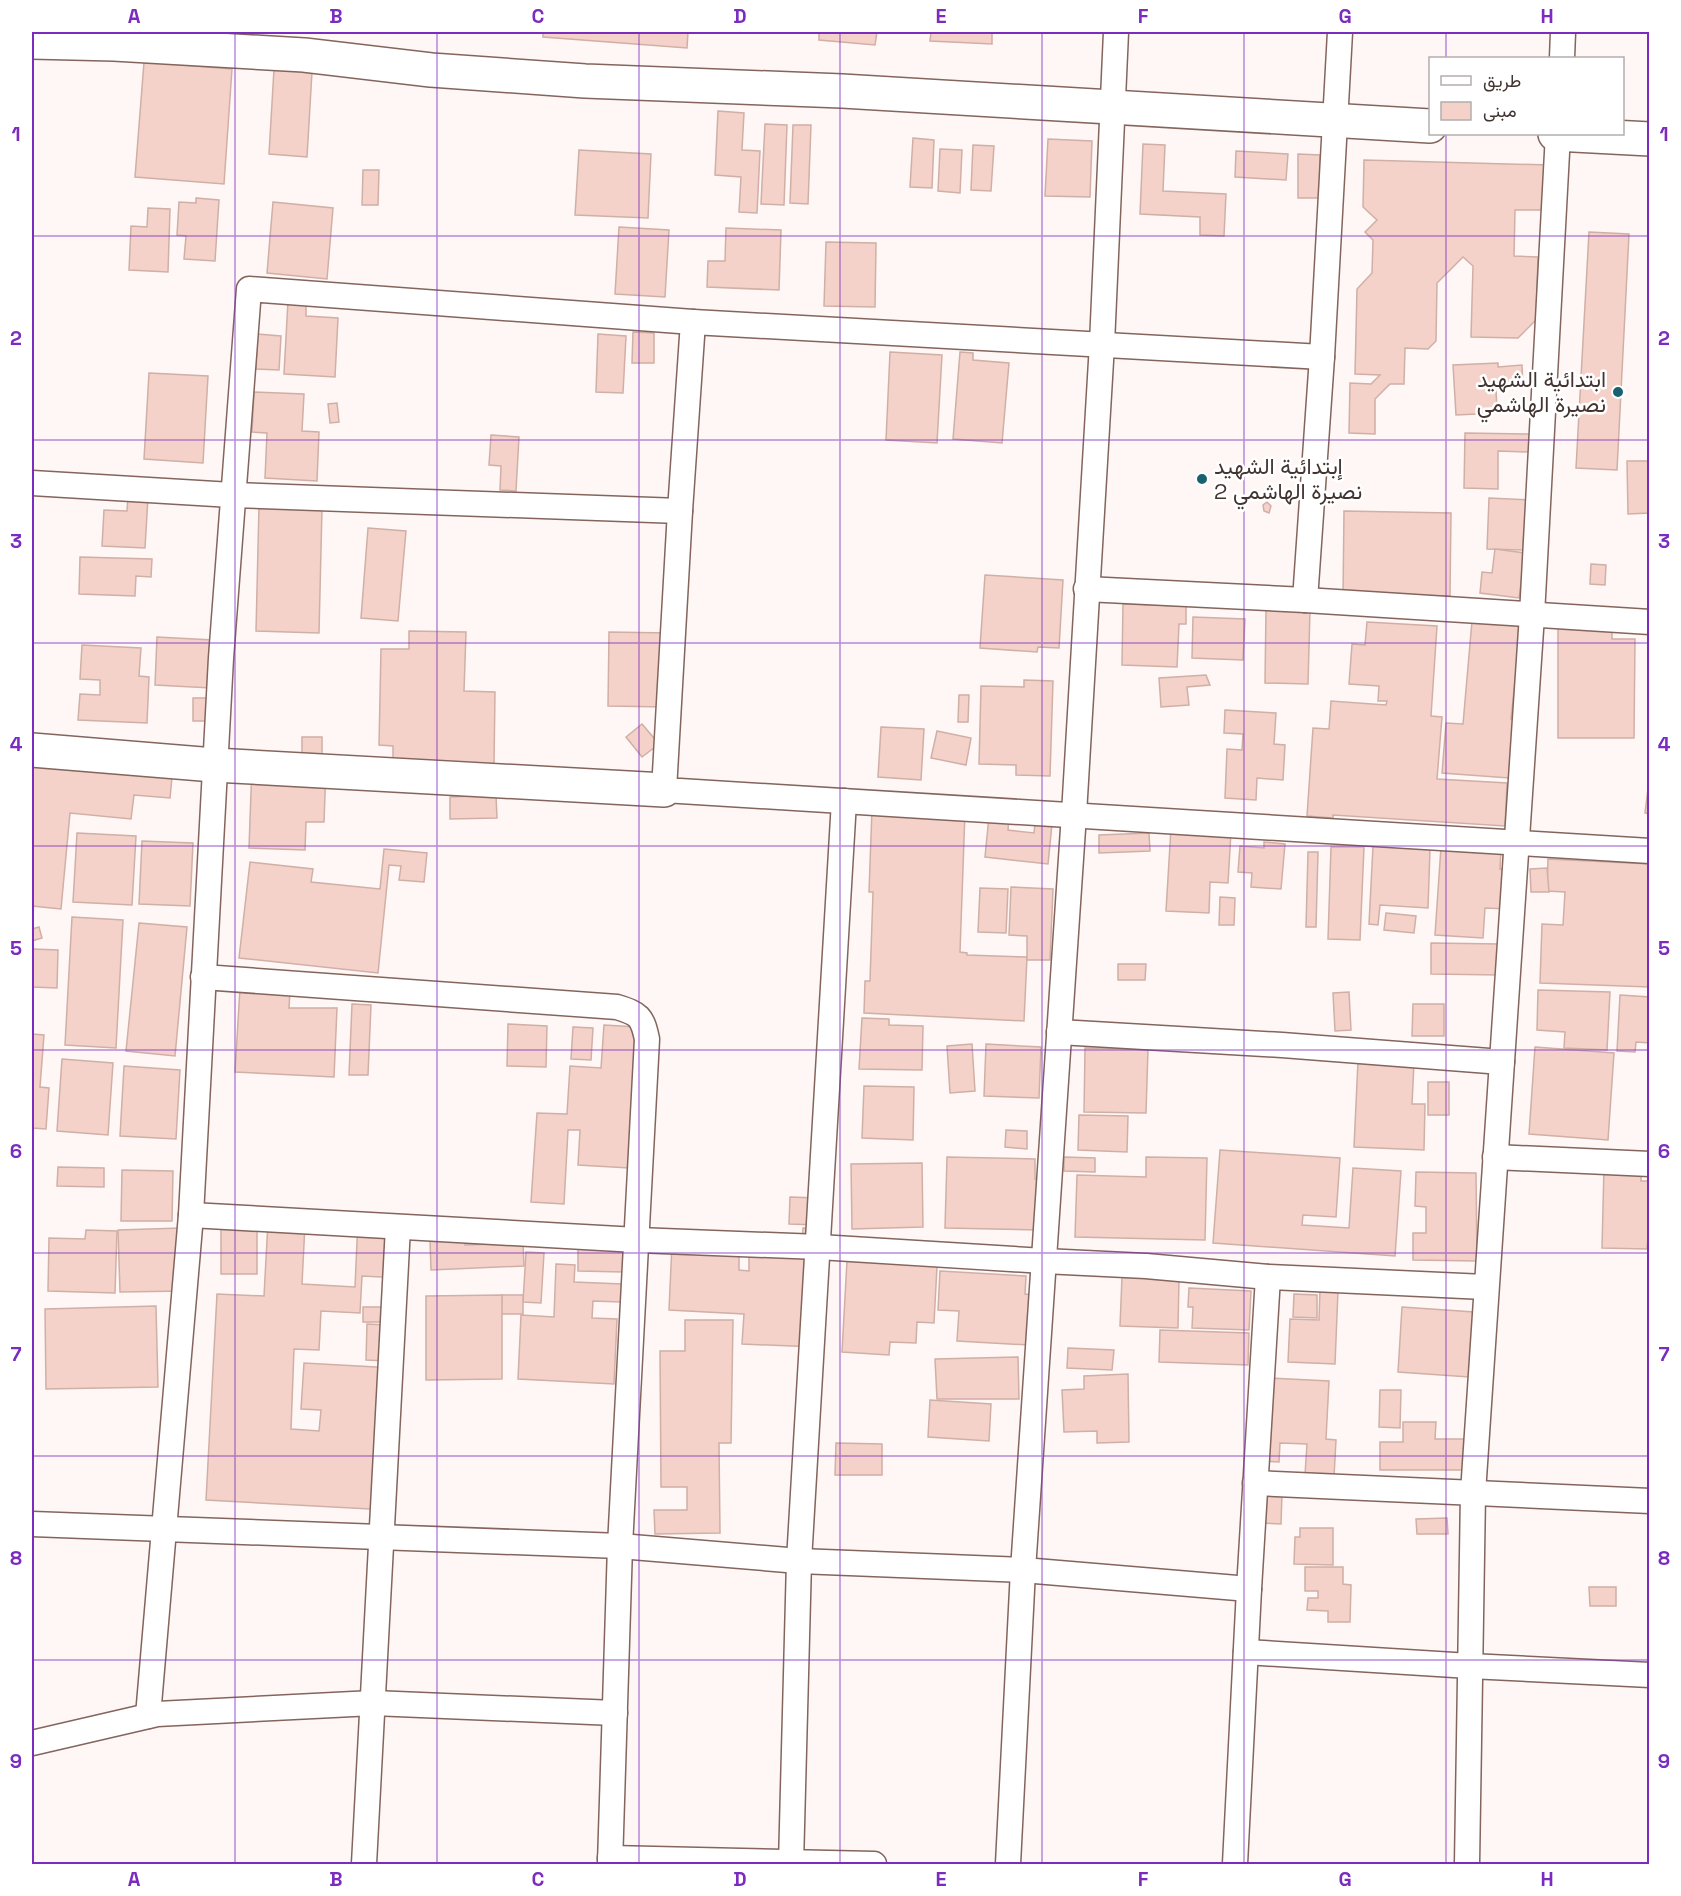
<svg xmlns="http://www.w3.org/2000/svg" width="1681" height="1896" viewBox="0 0 1681 1896" font-family="'Space Grotesk',Vazirmatn,sans-serif">
<style>
.building{fill:#f4d2c9;stroke:#d0afa6;stroke-width:1.5}
.lines{fill:none;stroke-linecap:round;stroke-linejoin:round}
.street-casing{stroke:#83655d;stroke-width:27}
.secondary-casing{stroke:#83655d;stroke-width:36}
.street{stroke:#fff;stroke-width:24}
.secondary{stroke:#fff;stroke-width:33}
.grid{fill:none;stroke:#7b2cbf;stroke-width:1.5;stroke-opacity:0.55}
.poi-dot{fill:#196171;stroke:#fff;stroke-width:2}
.labels{text-anchor:middle;stroke-width:5;stroke-linejoin:round;paint-order:stroke}
.poi-label{font-size:22px;fill:#423431;stroke:#fff;text-anchor:end}
.neatline{fill:none;stroke:#7b2cbf;stroke-width:2}
.grid-label{font-size:20px;text-anchor:middle;font-weight:bold;fill:#7b2cbf}
</style>
<rect width="100%" height="100%" fill="#fef7f5"/>
<g class="building">
<path d="M543 32H688L687 48 543 37Z"/>
<path d="M819 32H877L875 45 819 40Z"/>
<path d="M931 32H992V44L930 41Z"/>
<path d="M144 62 232 69 224 184 135 177Z"/>
<path d="M274 69 312 72 307 157 269 154Z"/>
<path d="M718 111 744 113 742 150 760 151 757 213 739 212 741 177 715 175Z"/>
<path d="M765 124 787 125 784 205 761 204Z"/>
<path d="M793 125H811L808 204 790 203Z"/>
<path d="M913 138 934 140 932 188 910 187Z"/>
<path d="M1048 139 1092 141 1090 197 1045 196Z"/>
<path d="M1143 144 1165 145 1163 191 1226 194 1224 236 1200 235V217L1140 214Z"/>
<path d="M973 145 994 146 991 191 971 190Z"/>
<path d="M940 149 962 150 960 193 938 191Z"/>
<path d="M579 150 651 154 648 218 575 215Z"/>
<path d="M1236 151 1288 154 1286 180 1235 177Z"/>
<path d="M1298 154 1320 155V198H1298Z"/>
<path d="M1364 160 1549 165 1548 210H1515L1514 256 1538 257 1536 320 1518 338 1471 337 1473 266 1463 257 1437 283 1436 341 1428 349 1405 348 1404 384H1390L1375 399V434L1349 433 1350 383 1371 384 1380 375 1355 374 1357 289 1372 273 1373 240 1365 232 1377 220 1363 207Z"/>
<path d="M363 170H379L378 205H362Z"/>
<path d="M196 198 219 200 215 261 184 259 186 236 177 235 179 202 196 203Z"/>
<path d="M273 202 333 208 327 279 267 273Z"/>
<path d="M148 208 170 209 168 272 129 270 131 226 147 227Z"/>
<path d="M619 227 669 230 665 297 615 294Z"/>
<path d="M726 228 781 230 779 290 707 287 708 261H725Z"/>
<path d="M1589 232 1629 234 1617 470 1576 468Z"/>
<path d="M826 242 876 243 875 307 824 306Z"/>
<path d="M288 301 306 302V316L338 318 335 377 284 374Z"/>
<path d="M633 332 654 333V363H632Z"/>
<path d="M257 334 281 336 279 370 256 369Z"/>
<path d="M598 334 626 336 623 393 596 392Z"/>
<path d="M890 352 942 355 937 443 886 440Z"/>
<path d="M960 352 973 353V360L1009 363 1002 443 953 439Z"/>
<path d="M1498 363V367L1522 365 1523 387 1496 388 1497 413 1456 415 1453 365Z"/>
<path d="M149 373 208 376 203 463 144 459Z"/>
<path d="M254 392 304 394 302 431 319 432 317 481 265 478 267 433 252 432Z"/>
<path d="M337 403 339 422 330 423 328 404Z"/>
<path d="M1465 433 1529 434V452L1498 451V489L1464 488Z"/>
<path d="M491 435 519 437 516 491 500 490 501 466 489 465Z"/>
<path d="M1627 461H1650V513L1628 514Z"/>
<path d="M128 496 148 497 145 548 102 546 104 510 127 511Z"/>
<path d="M1489 498 1534 500 1533 530 1524 529 1523 550 1487 549Z"/>
<path d="M1267 502 1271 506 1269 513 1264 511 1263 505Z"/>
<path d="M259 506 322 508 319 633 256 631Z"/>
<path d="M1344 511 1451 513 1450 596 1343 595Z"/>
<path d="M368 528 406 531 398 621 361 618Z"/>
<path d="M1495 549 1525 553 1519 598 1480 593 1482 572 1492 573Z"/>
<path d="M80 557 152 559 151 577 136 576 135 596 79 594Z"/>
<path d="M1591 564 1606 565 1605 585 1590 584Z"/>
<path d="M985 575 1063 580 1059 648 1038 647 1037 652 980 648Z"/>
<path d="M1123 604 1186 606V624H1179L1177 667 1122 665Z"/>
<path d="M1266 609 1310 610 1308 684 1265 683Z"/>
<path d="M1193 617 1245 619 1243 660 1192 658Z"/>
<path d="M1472 621 1525 625 1521 671H1516L1511 719H1514L1509 778 1442 773 1446 723 1463 724Z"/>
<path d="M1367 622 1437 626 1431 716 1442 717 1437 779 1507 783 1505 826 1333 815V818L1307 816 1313 728 1329 729 1331 701 1386 705 1387 701H1378L1379 686 1349 684 1352 644 1365 645Z"/>
<path d="M1558 628 1612 629V639H1635L1634 738H1558Z"/>
<path d="M409 631 466 632 464 691 495 692 494 765 393 763V746L379 745 381 649H409Z"/>
<path d="M609 632 669 633 667 707 608 706Z"/>
<path d="M157 637 213 640 211 688 155 685Z"/>
<path d="M82 645 141 648 139 676 149 677 147 723 78 720 80 694 100 695V680L80 679Z"/>
<path d="M1206 675 1210 685 1187 687 1189 705 1161 707 1159 678Z"/>
<path d="M1024 680 1053 681 1050 776 1016 775V765L979 764 981 686 1024 687Z"/>
<path d="M959 695H969L968 722H958Z"/>
<rect x="193" y="698" width="18" height="23"/>
<path d="M1225 710 1276 713 1274 744 1285 745 1283 780 1257 778 1256 800 1225 798 1227 749 1242 750 1243 734 1224 733Z"/>
<path d="M642 724 659 744 642 757 626 737Z"/>
<path d="M881 727 924 729 921 780 878 777Z"/>
<path d="M937 731 971 738 966 765 931 758Z"/>
<rect x="302" y="737" width="20" height="28"/>
<path d="M32 760 172 777 170 798 134 795 131 819 70 813 61 909 32 906Z"/>
<path d="M252 764 326 767 324 822H306L305 850 249 848Z"/>
<path d="M1650 773V814L1645 813Z"/>
<path d="M496 795 497 818 450 819V797Z"/>
<path d="M872 809 965 812 960 952 967 953V955L1027 957 1024 1021 864 1013 865 981H870L873 892H869Z"/>
<path d="M989 816 1009 818 1008 830 1034 833 1035 823 1052 824 1048 864 985 857Z"/>
<path d="M1171 828 1231 832 1228 883 1210 882 1209 913 1166 911Z"/>
<path d="M77 833 136 836 132 905 73 902Z"/>
<path d="M1149 833 1150 851 1099 853V835Z"/>
<path d="M142 841 193 843 190 906 139 904Z"/>
<path d="M1264 842 1285 844 1281 889 1251 887 1252 873 1238 872 1240 846 1264 848Z"/>
<path d="M1373 846 1430 849 1428 908 1380 905 1378 925 1369 924Z"/>
<path d="M1331 847H1364L1360 940 1328 939Z"/>
<path d="M1441 847 1501 850 1500 869H1510L1509 909 1485 908 1483 938 1435 935Z"/>
<path d="M384 849 427 853 424 882 399 880 401 866 389 865 378 973 239 958 250 862 313 869 311 882 380 889Z"/>
<path d="M1308 852H1318L1316 927H1306Z"/>
<path d="M1548 859 1650 864V987L1540 983 1542 924 1563 925 1565 892 1547 891Z"/>
<path d="M1547 868 1549 892H1531L1530 869Z"/>
<path d="M1011 887 1053 889 1050 960H1027V936L1009 935Z"/>
<path d="M980 888 1008 889 1006 933 978 932Z"/>
<path d="M1220 897 1235 898 1234 925H1219Z"/>
<path d="M1386 913 1416 916 1414 933 1384 930Z"/>
<path d="M72 917 123 920 116 1048 65 1045Z"/>
<path d="M139 923 187 927 175 1056 126 1051Z"/>
<path d="M39 927 42 938 32 941V929Z"/>
<path d="M1431 943 1500 944V975L1431 974Z"/>
<path d="M32 949 58 950 57 988 32 987Z"/>
<path d="M1118 964H1146L1145 980H1118Z"/>
<path d="M240 988 290 991 289 1008H337L334 1077 235 1072Z"/>
<path d="M1538 990 1610 992 1607 1050 1564 1048 1565 1032 1537 1030Z"/>
<path d="M1349 992 1351 1030 1335 1031 1333 993Z"/>
<path d="M1620 995 1650 997V1043L1636 1042 1635 1052 1617 1051Z"/>
<path d="M352 1004 371 1005 368 1075H349Z"/>
<path d="M1413 1004H1444V1036H1412Z"/>
<path d="M862 1018 889 1019V1025L923 1026 922 1070 859 1069Z"/>
<path d="M508 1024 547 1026 546 1067 507 1066Z"/>
<path d="M604 1025 637 1027 629 1168 578 1165 580 1130H568L564 1204 531 1202 537 1113 567 1114 570 1066 601 1068Z"/>
<path d="M573 1027 593 1028 591 1060 571 1059Z"/>
<path d="M32 1034 44 1035 40 1087 49 1088 46 1129 32 1128Z"/>
<path d="M972 1044 975 1091 950 1093 947 1046Z"/>
<path d="M986 1044 1041 1047 1039 1098 984 1096Z"/>
<path d="M1535 1047 1614 1053 1608 1140 1529 1134Z"/>
<path d="M1085 1048 1148 1049 1146 1113 1084 1112Z"/>
<path d="M62 1059 113 1063 108 1135 57 1131Z"/>
<path d="M1358 1061 1414 1063 1412 1104H1425L1424 1150 1354 1147Z"/>
<path d="M124 1066 180 1070 176 1139 120 1136Z"/>
<rect x="1428" y="1082" width="21" height="33"/>
<path d="M864 1086 914 1087 913 1140 862 1138Z"/>
<path d="M1079 1115 1128 1116 1127 1152 1078 1150Z"/>
<path d="M1006 1130 1027 1131V1149L1005 1147Z"/>
<path d="M1220 1150 1340 1158 1336 1217 1303 1215 1302 1225 1349 1228 1353 1168 1401 1171 1395 1256 1213 1243Z"/>
<path d="M947 1157 1035 1159V1179H1040L1038 1230 945 1228Z"/>
<path d="M1064 1157 1095 1158V1172L1064 1171Z"/>
<path d="M1146 1157 1207 1158 1205 1240 1075 1237 1077 1175 1146 1177Z"/>
<path d="M922 1163 923 1227 852 1229 851 1164Z"/>
<path d="M58 1167 104 1168V1187L57 1186Z"/>
<path d="M1604 1167 1641 1168V1181H1650V1237H1648L1647 1249 1602 1248Z"/>
<path d="M122 1170 173 1171 172 1221H121Z"/>
<path d="M1416 1172 1476 1173 1477 1261 1413 1260V1233H1426V1207L1415 1206Z"/>
<path d="M790 1197 817 1198V1225L789 1224Z"/>
<path d="M358 1220 404 1222 401 1278 362 1276 360 1313 321 1311 319 1350 294 1349 291 1429 319 1431 321 1410 301 1409 304 1363 394 1368 388 1510 206 1500 217 1294 264 1296 268 1222 305 1224 302 1284 355 1287Z"/>
<path d="M181 1228 183 1291 120 1292 118 1230Z"/>
<path d="M803 1228 824 1229 815 1347 742 1344 744 1314 669 1310 672 1244 739 1247V1270L749 1271V1250L802 1251Z"/>
<path d="M221 1229 257 1230V1274H221Z"/>
<path d="M86 1230 117 1231 115 1293 48 1291 49 1238 85 1239Z"/>
<path d="M465 1239V1245L523 1243 524 1266 431 1270 430 1240Z"/>
<path d="M578 1248 623 1249V1272L578 1271Z"/>
<path d="M526 1252 544 1253 541 1303 523 1302Z"/>
<path d="M847 1261 937 1266 934 1323 917 1322 916 1343 890 1342 889 1355 842 1352Z"/>
<path d="M556 1264 575 1265 574 1282 622 1284 621 1302 593 1301 592 1318 617 1319 614 1384 518 1379 521 1315 554 1317Z"/>
<path d="M940 1271 1026 1276 1025 1294 1032 1295 1029 1345 957 1341 959 1311 938 1310Z"/>
<path d="M1122 1277 1179 1279 1178 1328 1120 1326Z"/>
<path d="M1189 1288 1251 1291 1249 1330 1192 1328 1193 1307H1188Z"/>
<path d="M1320 1290 1338 1291 1335 1364 1288 1362 1290 1319 1319 1320Z"/>
<path d="M1294 1294 1317 1295V1318L1293 1317Z"/>
<path d="M502 1295H523V1314H501Z"/>
<path d="M502 1295V1379L426 1380V1296Z"/>
<path d="M156 1306 158 1387 46 1389 45 1309Z"/>
<rect x="363" y="1307" width="28" height="15"/>
<path d="M1402 1307 1474 1312 1469 1377 1398 1372Z"/>
<path d="M685 1320H733L731 1443H719L720 1533 655 1534 654 1510H687V1487H661L660 1351H685Z"/>
<path d="M367 1324 388 1325 387 1361 366 1360Z"/>
<path d="M1160 1330 1249 1333 1248 1365 1159 1362Z"/>
<path d="M1068 1348 1114 1350 1112 1370 1067 1368Z"/>
<path d="M1018 1357 1019 1399H937L935 1359Z"/>
<path d="M1128 1374 1129 1442 1097 1443V1431L1064 1432 1062 1390 1084 1389V1376Z"/>
<path d="M1268 1378 1329 1381 1326 1439 1336 1440 1334 1477 1305 1475 1307 1444 1280 1443 1279 1462 1264 1461Z"/>
<path d="M1380 1390H1401L1400 1428 1379 1427Z"/>
<path d="M930 1400 991 1404 989 1441 928 1437Z"/>
<path d="M1403 1422H1436L1435 1439H1467V1470H1380V1442H1403Z"/>
<path d="M836 1443 882 1444V1475H835Z"/>
<path d="M1260 1493 1282 1494 1281 1524 1259 1523Z"/>
<path d="M1447 1518 1448 1534H1417L1416 1519Z"/>
<path d="M1300 1528H1333V1565L1294 1564 1295 1537H1300Z"/>
<path d="M1305 1567H1343V1584L1351 1585 1350 1622H1328V1611L1307 1610 1308 1598H1318V1591H1305Z"/>
<path d="M1589 1587H1616V1606H1590Z"/>
</g>
<g class="lines">
<g class="street-casing">
<g id="street">
<path d="M1562 58 1563 32"/>
<path d="M693 322 680 511 664 790 1650 851"/>
<path d="M32 483 232 495 680 511"/>
<path d="M1086 589 1305 600 1650 622"/>
<path d="M1305 600 1322 357 1340 32"/>
<path d="M203 977 617 1007C639 1014 642 1016 647 1039L620 1546 610 1864"/>
<path d="M1059 1032 1282 1045 1502 1062"/>
<path d="M1495 1157 1650 1164"/>
<path d="M191 1215 637 1240 819 1247 1044 1261 1146 1266 1268 1277 1485 1287"/>
<path d="M1255 1483 1650 1501"/>
<path d="M32 1524 620 1546 799 1561 1023 1570 1249 1589"/>
<path d="M1246 1652 1470 1666 1650 1675"/>
<path d="M148 1716 191 1215 221 658 249 289 693 322 1322 357"/>
<path d="M32 1743 157 1714 373 1703 615 1713"/>
<path d="M610 1858 874 1864"/>
<path d="M364 1864 398 1227"/>
<path d="M791 1864 799 1561 844 801"/>
<path d="M1008 1864 1023 1570 1074 814 1102 344 1116 32"/>
<path d="M1235 1864 1249 1589 1268 1277"/>
<path d="M1467 1864 1473 1493 1532 615 1558 134"/>
</g>
</g>
<g class="secondary-casing">
<g id="secondary">
<path d="M32 42 114 44 304 55 431 70 585 81 842 91 1430 126"/>
<path d="M1555 134 1650 139"/>
<path d="M32 750 214 765 664 790"/>
</g>
</g>
<use href="#street" class="street"/>
<use href="#secondary" class="secondary"/>
</g>
<path class="grid" d="M235 32V1864M437 32V1864M639 32V1864M840 32V1864M1042 32V1864M1244 32V1864M1446 32V58M1446 134V1864M32 236H1650M32 440H1650M32 643H1650M32 846H1650M32 1050H1650M32 1253H1650M32 1456H1650M32 1660H1650"/>
<g class="poi-dot">
<circle cx="1618" cy="392" r="6"/>
<circle cx="1202" cy="479" r="6"/>
</g>
<g class="labels">
<g class="poi-label">
<text x="1606" y="387">ابتدائية الشهيد<tspan x="1606" dy="25">نصيرة الهاشمي</tspan></text>
<text x="1214" y="474" text-anchor="start">إبتدائية الشهيد<tspan x="1214" dy="25">نصيرة الهاشمي 2</tspan></text>
</g>
</g>
<rect width="1681" height="1896" fill="none" stroke="#ffffff" stroke-width="66"/>
<rect x="1429" y="57" width="195" height="78" fill="#ffffff" stroke="#b3aead" stroke-width="1.5"/>
<rect x="1441" y="76" width="30" height="9" fill="#ffffff" stroke="#b3aead" stroke-width="1.5"/>
<text x="1483" y="87" font-size="18" fill="#423431">طريق</text>
<rect x="1441" y="102" width="30" height="18" fill="#f4d2c9" stroke="#b3aead" stroke-width="1.5"/>
<text x="1483" y="117" font-size="18" fill="#423431">مبنى</text>
<rect x="33" y="33" width="1615" height="1830" class="neatline"/>
<g class="grid-label">
<text x="134" y="23">A</text>
<text x="336" y="23">B</text>
<text x="538" y="23">C</text>
<text x="740" y="23">D</text>
<text x="941" y="23">E</text>
<text x="1143" y="23">F</text>
<text x="1345" y="23">G</text>
<text x="1547" y="23">H</text>
<text x="16" y="141">1</text>
<text x="1664" y="141">1</text>
<text x="16" y="345">2</text>
<text x="1664" y="345">2</text>
<text x="16" y="548">3</text>
<text x="1664" y="548">3</text>
<text x="16" y="751">4</text>
<text x="1664" y="751">4</text>
<text x="16" y="955">5</text>
<text x="1664" y="955">5</text>
<text x="16" y="1158">6</text>
<text x="1664" y="1158">6</text>
<text x="16" y="1361">7</text>
<text x="1664" y="1361">7</text>
<text x="16" y="1565">8</text>
<text x="1664" y="1565">8</text>
<text x="16" y="1768">9</text>
<text x="1664" y="1768">9</text>
<text x="134" y="1886">A</text>
<text x="336" y="1886">B</text>
<text x="538" y="1886">C</text>
<text x="740" y="1886">D</text>
<text x="941" y="1886">E</text>
<text x="1143" y="1886">F</text>
<text x="1345" y="1886">G</text>
<text x="1547" y="1886">H</text>
</g>
</svg>
